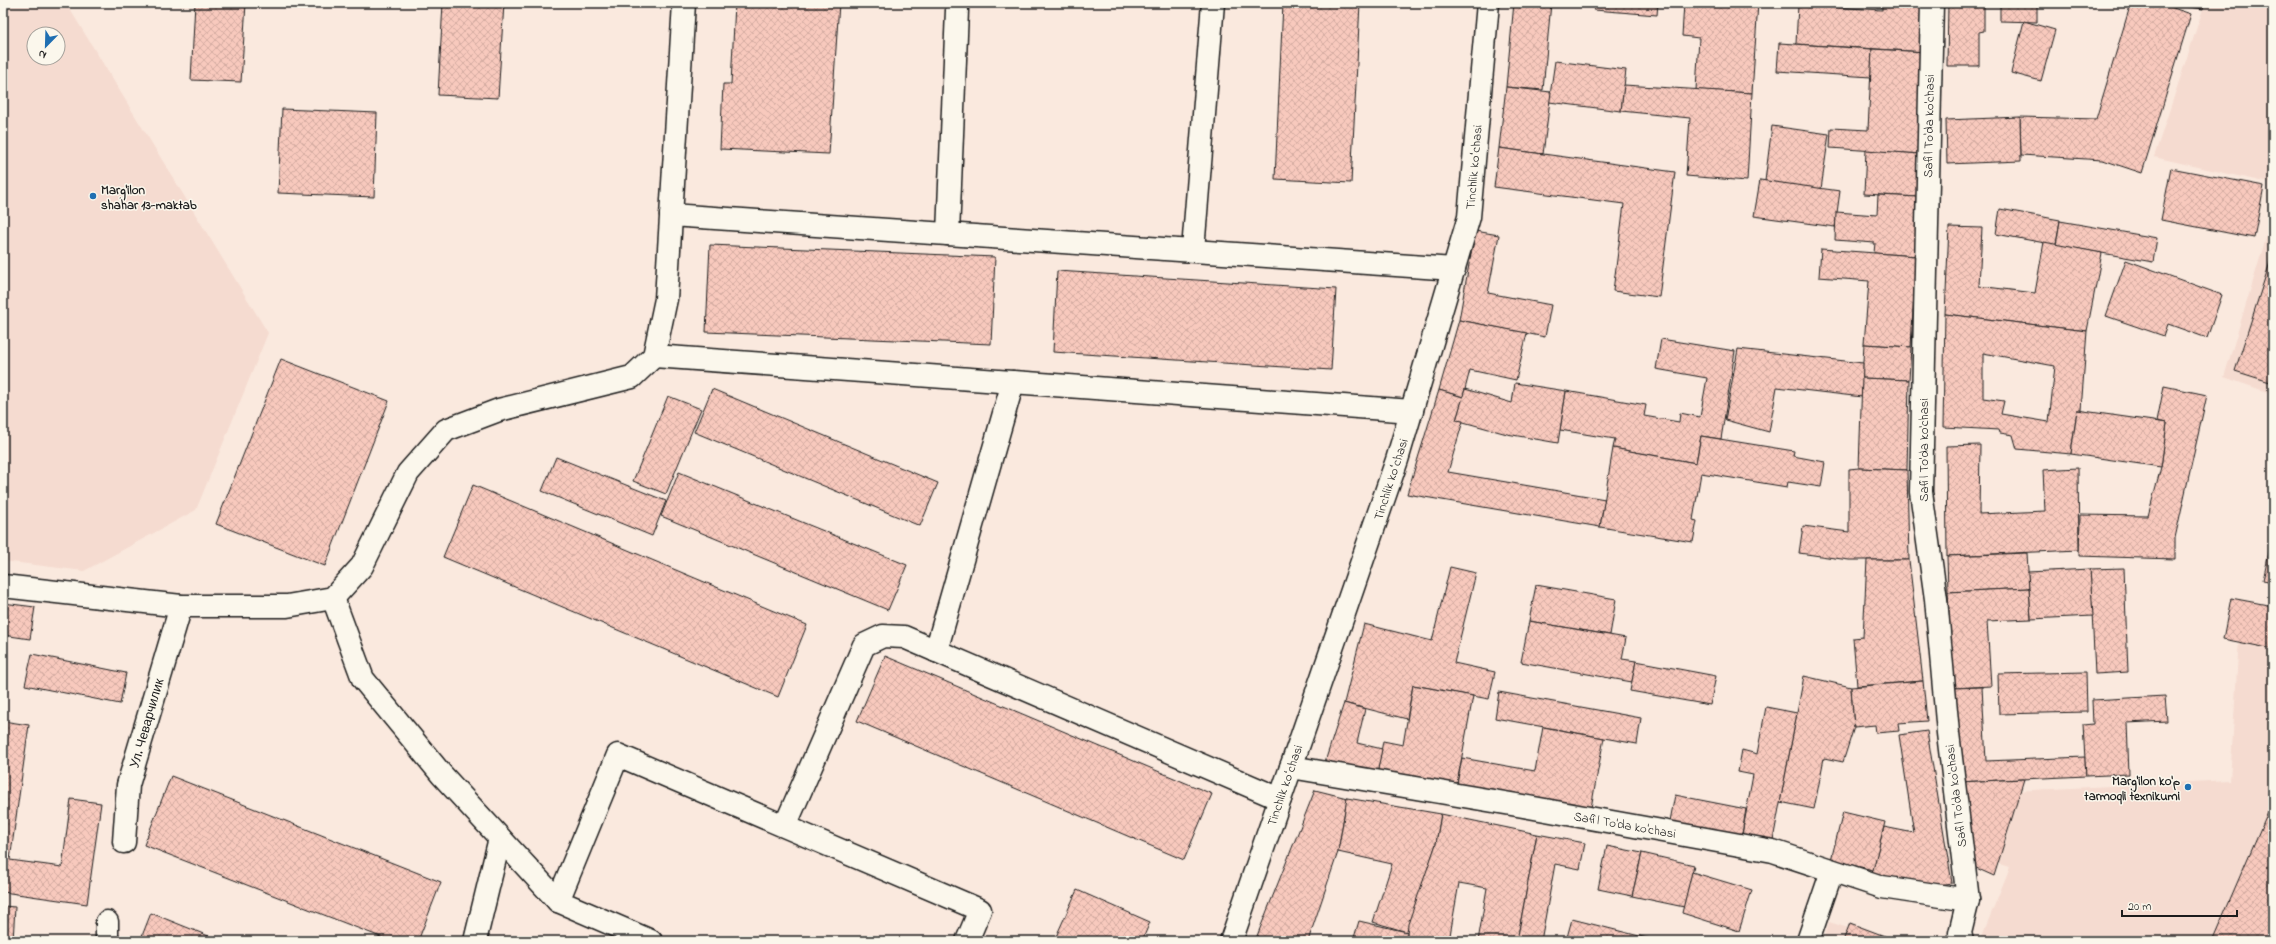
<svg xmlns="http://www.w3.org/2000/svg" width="2276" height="944" viewBox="0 0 2276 944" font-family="'Indie Flower',sans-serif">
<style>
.built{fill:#f5dbd0;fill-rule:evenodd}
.building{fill:url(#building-cross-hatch);stroke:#1c1c1c;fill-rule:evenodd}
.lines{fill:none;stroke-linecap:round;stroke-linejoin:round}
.minor-casing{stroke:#1c1c1c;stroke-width:25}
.minor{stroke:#fbf7ec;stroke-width:22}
.poi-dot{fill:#1f6fb2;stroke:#fbf7ec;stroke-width:1.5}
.labels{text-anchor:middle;stroke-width:3;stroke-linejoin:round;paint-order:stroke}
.street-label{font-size:13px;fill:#1c1c1c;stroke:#fbf7ec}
.poi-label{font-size:13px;font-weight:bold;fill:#1c1c1c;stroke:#fbf7ec;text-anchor:start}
</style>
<defs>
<pattern id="building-cross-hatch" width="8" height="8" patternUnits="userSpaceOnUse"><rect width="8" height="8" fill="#f8c9bd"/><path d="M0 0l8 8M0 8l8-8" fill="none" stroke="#d4aca2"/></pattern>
</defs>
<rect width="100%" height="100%" fill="#fae9de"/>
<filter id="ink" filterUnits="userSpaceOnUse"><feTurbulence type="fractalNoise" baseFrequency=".025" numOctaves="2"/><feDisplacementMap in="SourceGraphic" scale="8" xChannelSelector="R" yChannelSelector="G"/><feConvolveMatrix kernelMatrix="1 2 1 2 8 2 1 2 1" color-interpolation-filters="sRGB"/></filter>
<g filter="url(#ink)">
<g class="built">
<path d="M3 3H66L268 333 196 510 84 571 3 561ZM34 34H58V58H34Z"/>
<path d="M2205 3H2273V184L2154 157Z"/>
<path d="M2273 215V394L2224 377Z"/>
<path d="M2239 639 2273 647V941H1980L2010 867 1977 858 1975 793 2230 780Z"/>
<path d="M1829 922 1890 941H1823Z"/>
</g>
<g class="building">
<path d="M195 3H246L241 82 191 80Z"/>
<path d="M443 3H504L498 98 438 95Z"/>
<path d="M735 3H839L829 154 720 149 723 84H731Z"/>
<path d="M1283 3H1360L1351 183 1275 179Z"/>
<path d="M1514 3H1551L1543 90 1506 87Z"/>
<path d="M1595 3H1658L1657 15 1594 10Z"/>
<path d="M1684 3H1758L1752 93 1696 90 1699 38 1682 36Z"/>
<path d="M1882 3H1929L1926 52 1796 44 1798 5 1882 10Z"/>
<path d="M1948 3H1984V31L1979 32V66H1947Z"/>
<path d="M2000 3H2037V22L2000 21Z"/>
<path d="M2131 3H2158L2191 14 2142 173 2103 160 2021 155 2020 117 2096 119Z"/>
<path d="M2165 3H2204L2203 9Z"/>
<path d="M2024 21 2055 30 2041 81 2011 73Z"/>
<path d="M1779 43 1872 49 1871 77 1777 71Z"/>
<path d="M1872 49 1926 52 1920 154 1830 148 1831 128 1868 130Z"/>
<path d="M1555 61 1626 70 1621 111 1549 102Z"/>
<path d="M1624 85 1752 93 1747 181 1686 176 1690 118 1621 111Z"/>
<path d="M1506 87 1551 92 1543 154 1499 148Z"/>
<path d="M282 109 377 113 374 197 278 193Z"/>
<path d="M2020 117 2021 161 1947 164 1946 120Z"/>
<path d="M1772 126 1829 134 1821 189 1765 181Z"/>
<path d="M1499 148 1675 172 1659 297 1613 291 1624 204 1494 187Z"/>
<path d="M1866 150 1920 154 1918 197 1864 194Z"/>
<path d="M2171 168 2264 186 2254 238 2161 220Z"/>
<path d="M1760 180 1840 191 1835 227 1754 216Z"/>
<path d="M1878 195 1918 197 1916 256 1874 253 1875 243 1835 240 1836 212 1877 215Z"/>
<path d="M2000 209 2060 220 2056 245 1996 234Z"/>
<path d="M2060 221 2157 238 2153 262 2056 245Z"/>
<path d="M1949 227 1982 228 1979 286 2035 293 2044 242 2102 253 2087 331 1945 314Z"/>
<path d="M1475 231 1499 235 1488 293 1551 305 1545 337 1459 320Z"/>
<path d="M710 245 995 257 991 344 706 332Z"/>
<path d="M1821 249 1916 256 1911 347 1864 344 1869 281 1819 277Z"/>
<path d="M2273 253V383L2235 371Z"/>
<path d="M2126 260 2222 295 2207 338 2168 324 2164 336 2106 316Z"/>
<path d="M1057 271 1336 289 1331 370 1053 352Z"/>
<path d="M1945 314 2087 331 2081 410H2077L2071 454 2017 449 2013 435 2000 433 1999 430 1943 427ZM1983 353 2055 366 2049 422 2001 414 2004 401 1983 398Z"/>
<path d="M1459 320 1527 333 1516 380 1470 370 1463 397 1439 390Z"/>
<path d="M1661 339 1735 351 1721 439 1701 436 1696 463 1613 448 1615 439 1560 430 1566 391 1646 405 1644 416 1679 422 1680 413 1700 417 1707 378 1656 369Z"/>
<path d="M1864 344 1911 347 1909 380 1862 378Z"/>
<path d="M1738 349 1863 363 1862 397 1777 387 1769 432 1725 420Z"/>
<path d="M281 359 389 401 325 566 216 524Z"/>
<path d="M1862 378 1909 380 1907 470 1859 468Z"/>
<path d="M1515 383 1566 391 1558 443 1507 434 1456 420 1465 389 1512 403Z"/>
<path d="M2164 386 2207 395 2175 538V559L2079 556 2080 515 2148 516 2161 467 2167 423 2157 421Z"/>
<path d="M712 389 938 483 920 526 694 432Z"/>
<path d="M1439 390 1463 397 1456 420 1463 421 1448 472 1605 499 1600 527 1407 494Z"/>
<path d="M668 396 701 409 666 494 633 481Z"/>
<path d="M2077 410 2167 423 2161 467 2071 454Z"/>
<path d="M1701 436 1794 451 1793 456 1825 462 1821 487 1788 482 1787 487 1701 473 1693 520 1697 521 1693 542 1600 527 1613 448 1696 463Z"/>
<path d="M1980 445 1979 514 2045 511 2043 470 2078 468 2079 550 1947 556 1946 446Z"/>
<path d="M556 457 666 501 652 536 542 491Z"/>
<path d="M1859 468 1907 470 1909 560H1849L1799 553 1803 526 1849 532V469Z"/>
<path d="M679 472 907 565 888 610 661 516Z"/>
<path d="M473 485 807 625 778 697 443 557Z"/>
<path d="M2270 548 2273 549V582L2263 580Z"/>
<path d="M2027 553 2029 588 1948 592 1947 556Z"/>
<path d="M1867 560H1909L1923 681 1857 686 1853 638 1863 637Z"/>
<path d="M1450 567 1476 573 1454 663 1495 672 1489 699 1413 685 1407 719 1344 703 1364 624 1432 641Z"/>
<path d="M2124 568 2128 672 2095 674 2090 569Z"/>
<path d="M2090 569 2093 616 2031 619 2028 572Z"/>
<path d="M1536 585 1616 599 1610 635 1529 621Z"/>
<path d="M2029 588 2031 619 1987 621 1991 686 1953 688 1948 592Z"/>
<path d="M2231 598 2273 606V649L2223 639Z"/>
<path d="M3 603 35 607 30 639 3 635Z"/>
<path d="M1529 621 1626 638 1622 659 1636 661 1632 682 1521 662Z"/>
<path d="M32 654 126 673 120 704 25 685Z"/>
<path d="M885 656 1212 794 1184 860 857 721Z"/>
<path d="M1636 661 1716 676 1710 705 1630 691Z"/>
<path d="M2086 672 2087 712 1999 714 1998 674Z"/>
<path d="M1804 676 1851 687 1854 727 1843 762 1824 758 1814 809 1780 802Z"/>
<path d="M1923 681 1927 721 1898 723 1899 731 1876 733 1875 725 1854 727 1851 687Z"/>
<path d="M1413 685 1473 696 1456 789 1377 774 1383 741 1403 745Z"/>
<path d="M1982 687 1986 761 2085 757 2086 776 1958 782 1953 688Z"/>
<path d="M1499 692 1641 718 1637 744 1495 718Z"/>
<path d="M2165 696 2167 721 2127 723 2129 774 2086 776 2083 725 2093 724 2092 700Z"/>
<path d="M1344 703 1365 709 1357 743 1382 749 1377 774 1323 768Z"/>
<path d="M1766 707 1797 713 1772 845 1741 840 1753 775 1738 772 1742 750 1757 754Z"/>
<path d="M3 721 29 725 10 860 62 867 71 799 101 803 87 904 3 892Z"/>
<path d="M1543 727 1604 738 1590 813 1456 789 1462 758 1535 771Z"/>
<path d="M1927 731 1952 883 1923 887 1871 876 1884 827 1914 833 1899 735Z"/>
<path d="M171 776 441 882 418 941H391L144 845Z"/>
<path d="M2024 779 1994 876 1974 867 1958 782Z"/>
<path d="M1315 790 1347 798 1338 852 1308 941H1255Z"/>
<path d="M1675 795 1746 809 1741 840 1669 826Z"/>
<path d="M1347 798 1441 814 1436 844 1407 932 1373 922 1392 864 1338 852Z"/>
<path d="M2273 800V941H2212Z"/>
<path d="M1843 812 1885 822 1873 870 1831 860Z"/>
<path d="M1441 814 1537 834 1517 941H1478L1487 888 1459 883 1449 941H1406L1408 924 1436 844Z"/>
<path d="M1537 834 1585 843 1580 869 1555 864 1541 941H1517Z"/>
<path d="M1607 846 1642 853 1632 896 1598 889Z"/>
<path d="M1642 853 1694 865 1684 907 1632 896Z"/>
<path d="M1692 872 1752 890 1739 931 1682 913Z"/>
<path d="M1077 890 1150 922 1142 941H1054Z"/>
<path d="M3 906 15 907 13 941H3Z"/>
<path d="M151 913 221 941H140Z"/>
<path d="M1572 919 1659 941H1566Z"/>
<path d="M1359 921 1407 932 1406 941H1353Z"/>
<path d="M1850 923 1898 941H1843Z"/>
</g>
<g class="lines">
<g class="minor-casing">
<g id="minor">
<path d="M671 215 1454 269"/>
<path d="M948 234 957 10"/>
<path d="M1193 250 1213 3"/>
<path d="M654 356 1412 411"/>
<path d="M3 586 181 606H287L333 598 362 566 408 473 446 430 499 410 632 377 654 356 666 299 684 3"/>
<path d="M333 598 363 679 442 775 558 901"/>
<path d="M936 651 1013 382"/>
<path d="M1291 767 1523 806 1773 851 1882 887 1968 900 1948 733 1936 599 1921 492 1932 3"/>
<path d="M785 826 864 645 883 636 904 637 1280 799"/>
<path d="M124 842 128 785 181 606"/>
<path d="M107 922V941"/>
<path d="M475 941 500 838"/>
<path d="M651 941 558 901 618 755 980 910 967 941"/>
<path d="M1231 941 1397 460 1469 217 1488 3"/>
<path d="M1808 941 1832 871"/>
<path d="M1962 941 1960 933 1968 900"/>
</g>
</g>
<use href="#minor" class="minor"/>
</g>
</g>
<g class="poi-dot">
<circle cx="93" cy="196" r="4"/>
<circle cx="2188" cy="787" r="4"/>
</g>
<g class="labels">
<g class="street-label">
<text transform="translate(1928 126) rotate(-89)" y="5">Safil To'da ko'chasi</text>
<text transform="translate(1473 167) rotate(-85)" y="5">Tinchlik koʻchasi</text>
<text transform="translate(1923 450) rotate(-90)" y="5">Safil To'da ko'chasi</text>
<text transform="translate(1390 479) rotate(-72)" y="5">Tinchlik koʻchasi</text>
<text transform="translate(146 723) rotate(-74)" y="5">Ул. Чеварчилик</text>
<text transform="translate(1284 785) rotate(-71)" y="5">Tinchlik koʻchasi</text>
<text transform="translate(1955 796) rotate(-97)" y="5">Safil To'da ko'chasi</text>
<text transform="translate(1625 824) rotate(10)" y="5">Safil To'da ko'chasi</text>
</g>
<g class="poi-label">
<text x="101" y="194">Marg'ilon<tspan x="101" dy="15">shahar 13-maktab</tspan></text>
<text x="2180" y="785" text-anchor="end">Marg'ilon ko'p<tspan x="2180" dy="15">tarmoqli texnikumi</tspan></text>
</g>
</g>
<rect width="2276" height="944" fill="none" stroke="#fbf7ec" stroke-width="16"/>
<rect x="8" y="8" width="2260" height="928" fill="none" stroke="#1c1c1c" stroke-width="1.5" filter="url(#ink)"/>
<g transform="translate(46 46) rotate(203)"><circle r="19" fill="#fbf7ec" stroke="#a29f99"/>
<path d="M0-3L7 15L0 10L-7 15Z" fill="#1f6fb2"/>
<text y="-6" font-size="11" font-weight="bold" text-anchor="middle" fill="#1c1c1c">N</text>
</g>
<path d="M2122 910v6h115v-6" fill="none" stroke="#1c1c1c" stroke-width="2"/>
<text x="2128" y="910" font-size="12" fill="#1c1c1c" stroke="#fbf7ec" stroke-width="3" paint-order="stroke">20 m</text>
</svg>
